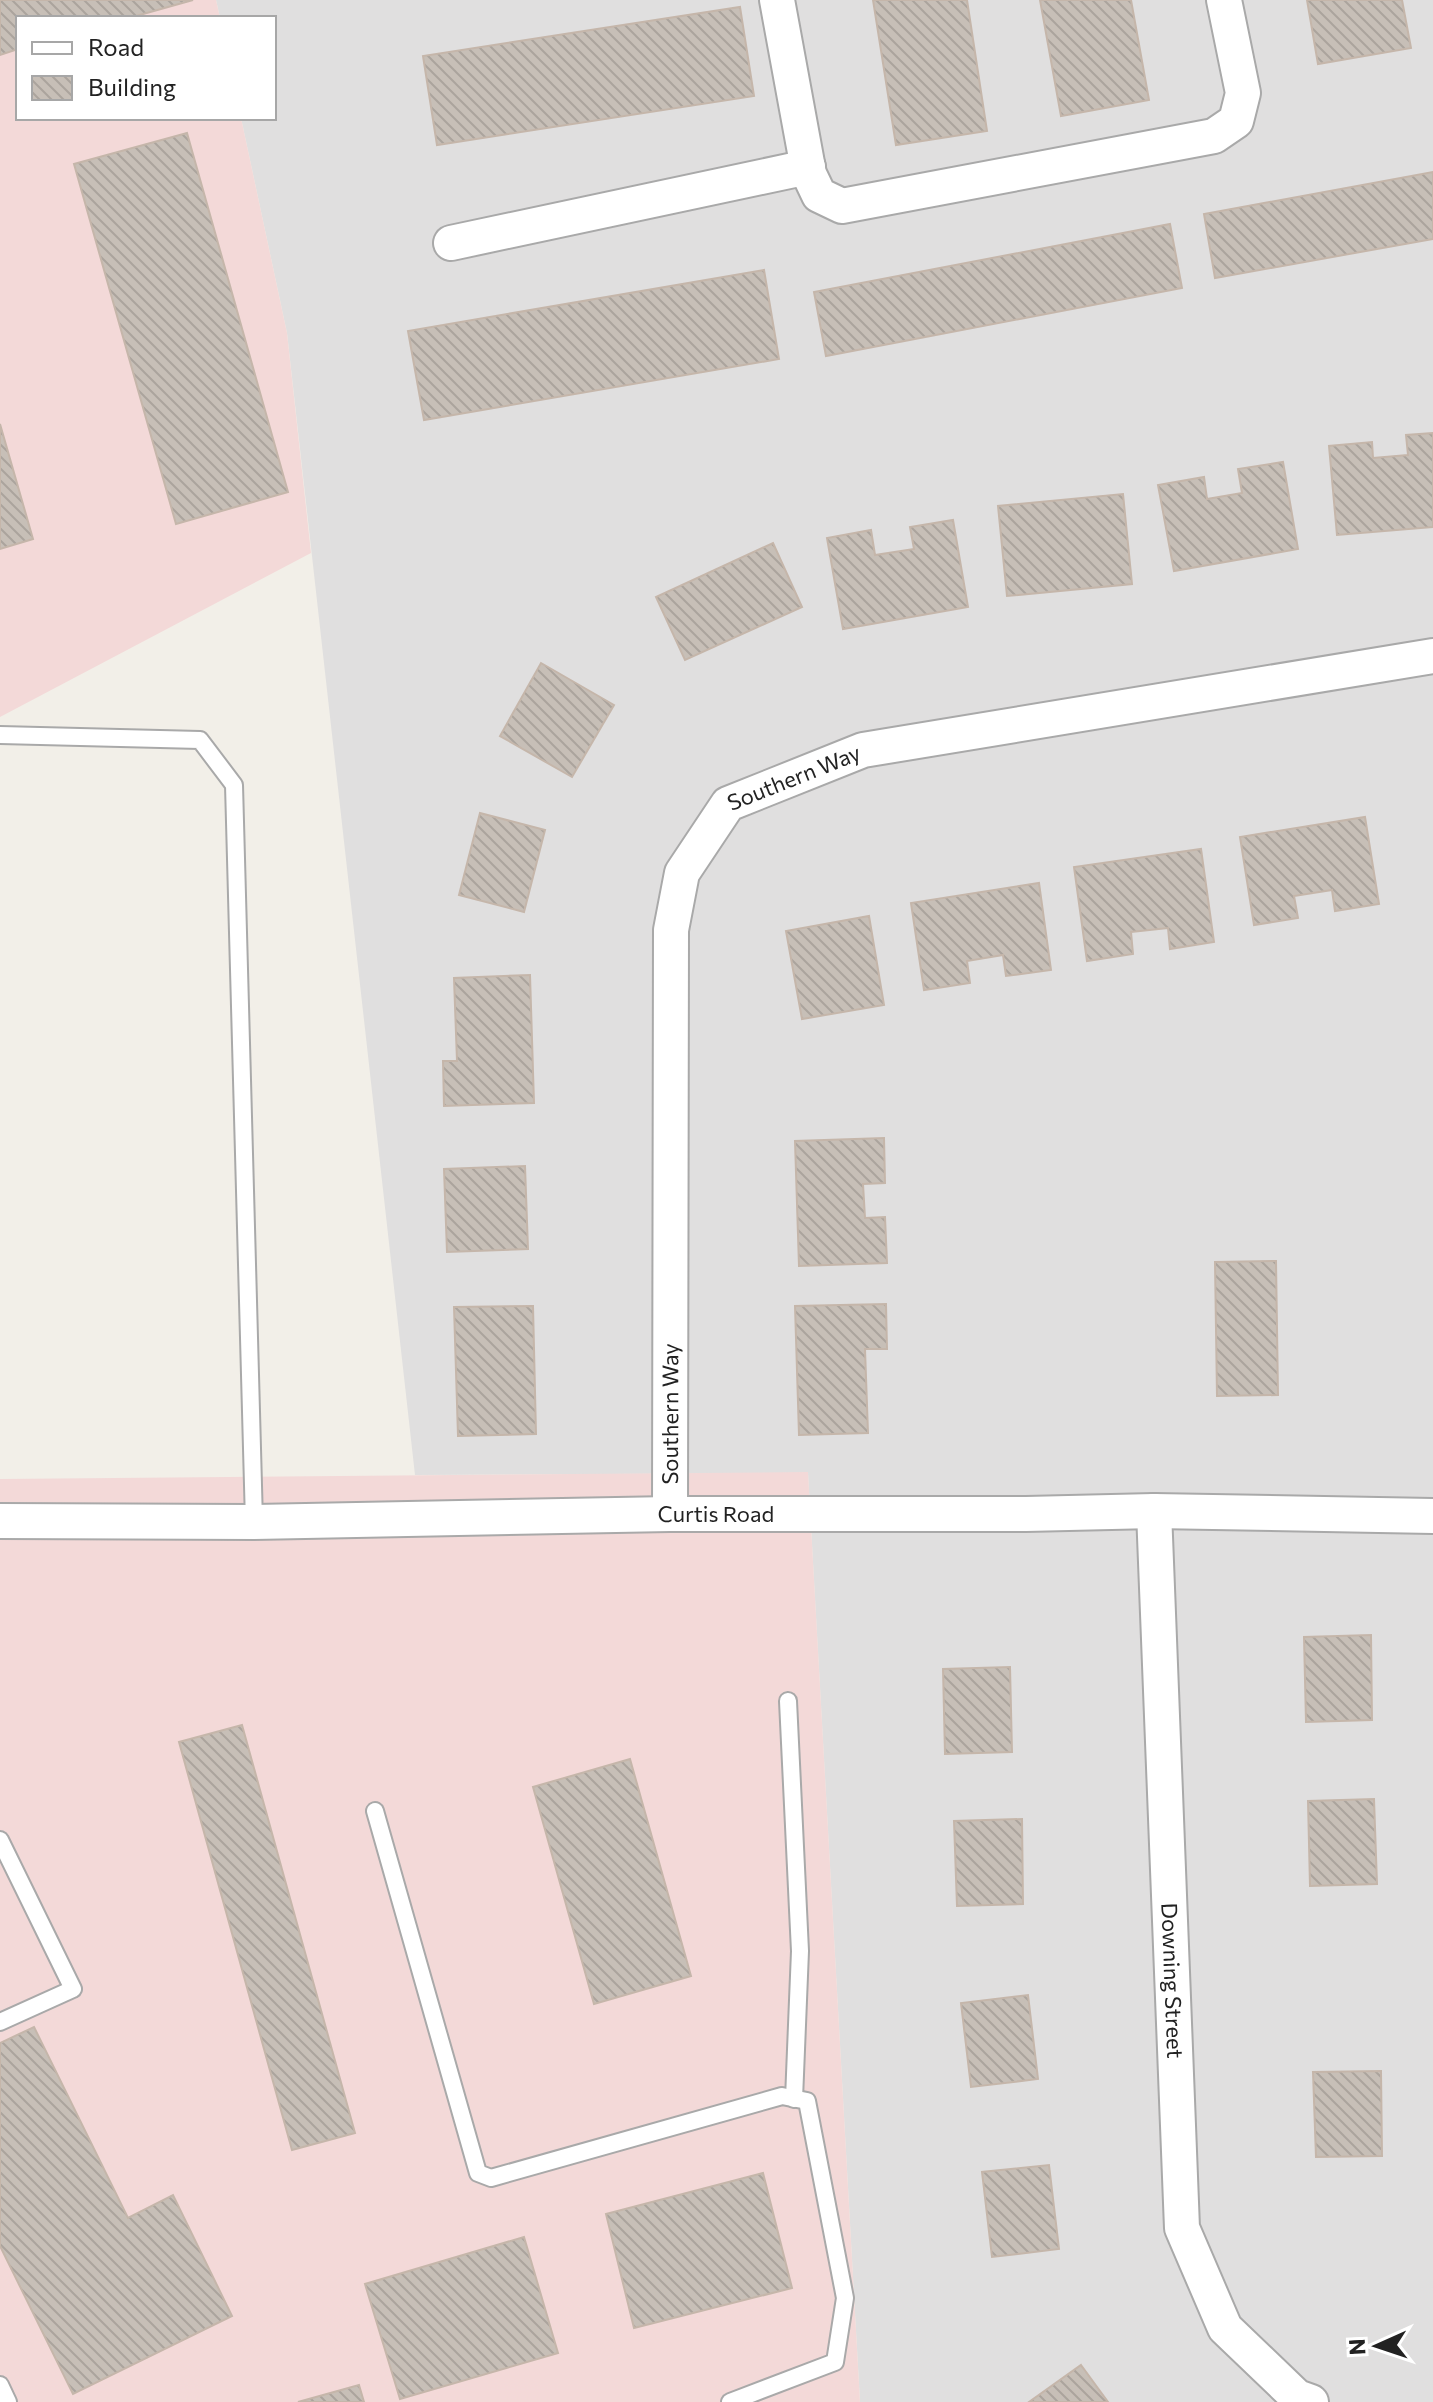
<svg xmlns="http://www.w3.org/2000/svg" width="1433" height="2402" viewBox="0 0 1433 2402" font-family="Commissioner,sans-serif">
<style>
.residential{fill:#e0dfdf}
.commercial{fill:#f3d9d8}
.building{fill:url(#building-back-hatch);stroke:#c5b6aa;stroke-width:2}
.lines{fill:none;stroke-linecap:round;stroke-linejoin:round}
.service-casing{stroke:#a9a9a9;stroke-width:20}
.minor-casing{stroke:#a9a9a9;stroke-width:38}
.service{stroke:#fff;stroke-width:16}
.minor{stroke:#fff;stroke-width:34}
.labels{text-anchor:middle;stroke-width:7;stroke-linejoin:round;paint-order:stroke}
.street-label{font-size:22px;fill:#222;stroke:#fff}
</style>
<defs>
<pattern id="building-back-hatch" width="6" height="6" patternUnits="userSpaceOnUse" patternTransform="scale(2)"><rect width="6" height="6" fill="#c7bfb7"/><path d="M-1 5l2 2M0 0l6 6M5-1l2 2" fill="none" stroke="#aba49d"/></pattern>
</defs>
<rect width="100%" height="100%" fill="#f2efe8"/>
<path class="residential" d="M216 0H1433V2402H860L808 1473 415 1475 287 333 241 118H274V18H220Z"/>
<g class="commercial">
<path d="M0 0H216L220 18H18V118H241L287 333 311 553 0 717Z"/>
<path d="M808 1472 860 2402H0V1479Z"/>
</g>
<g class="building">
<path d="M0 0H193L129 18H18V49L0 55Z"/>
<path d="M873 0H967L987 131 896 145Z"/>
<path d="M1040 0H1131L1149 100 1061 116Z"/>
<path d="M1307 0H1402L1411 48 1318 64Z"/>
<path d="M740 7 754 96 437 145 423 56Z"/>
<path d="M187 133 288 492 176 524 74 164Z"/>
<path d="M1433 172V239L1215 278 1204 214Z"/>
<path d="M1170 224 1182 288 826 356 814 292Z"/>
<path d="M764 270 779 359 424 420 408 331Z"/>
<path d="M0 424 33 539 0 549Z"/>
<path d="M1433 433V527L1337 535 1329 446 1372 442 1373 458 1408 455 1406 435Z"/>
<path d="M1283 462 1298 549 1174 571 1158 485 1204 477 1207 499 1242 493 1238 469Z"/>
<path d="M1123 494 1132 584 1007 596 998 506Z"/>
<path d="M953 520 968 607 843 629 827 538 871 530 875 555 914 549 910 527Z"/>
<path d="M773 543 802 607 685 660 656 597Z"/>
<path d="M541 663 614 705 572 777 500 736Z"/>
<path d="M480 813 545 830 524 912 459 895Z"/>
<path d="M1365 817 1379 904 1335 911 1332 890 1294 896 1298 918 1254 925 1240 837Z"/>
<path d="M1201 849 1214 942 1170 949 1168 928 1131 932 1133 954 1087 961 1074 867Z"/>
<path d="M1039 883 1051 970 1006 976 1003 955 967 961 970 983 924 990 911 903Z"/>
<path d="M869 916 884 1005 802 1019 786 931Z"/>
<path d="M530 975 534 1103 444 1106 443 1061H457L454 978Z"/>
<path d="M884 1138 885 1183 863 1184 865 1218 885 1217 887 1263 799 1266 795 1141Z"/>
<path d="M525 1166 528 1249 447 1252 444 1169Z"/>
<path d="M1276 1261 1278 1395 1217 1396 1215 1262Z"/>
<path d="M886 1304 887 1349H865L868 1433 799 1435 795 1306Z"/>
<path d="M533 1306 536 1434 458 1436 454 1307Z"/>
<path d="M1371 1635 1372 1720 1306 1722 1304 1637Z"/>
<path d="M1010 1667 1012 1752 945 1754 943 1669Z"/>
<path d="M242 1725 355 2133 292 2150 179 1742Z"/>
<path d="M630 1759 691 1976 594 2004 533 1787Z"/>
<path d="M1374 1799 1377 1884 1310 1886 1308 1801Z"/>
<path d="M1022 1819 1023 1904 957 1906 954 1821Z"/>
<path d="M1028 1995 1038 2079 971 2087 961 2003Z"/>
<path d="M34 2027 128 2218 173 2195 232 2316 73 2394 0 2246V2043Z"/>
<path d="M1381 2071 1382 2156 1316 2157 1313 2072Z"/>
<path d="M1049 2165 1059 2249 992 2257 982 2172Z"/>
<path d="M763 2173 792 2288 634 2328 606 2214Z"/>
<path d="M524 2237 558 2353 400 2399 365 2284Z"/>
<path d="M1081 2365 1108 2402H1029Z"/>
<path d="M359 2385 364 2402H298Z"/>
</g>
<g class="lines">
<g class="service-casing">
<g id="service">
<path d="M0 735 200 740 234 785 254 1522"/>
<path d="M788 1701 800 1951 794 2099"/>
<path d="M375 1811 478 2173 491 2178 782 2096 807 2101 845 2298 835 2362 730 2402"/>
<path d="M0 1840 73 1989 0 2022"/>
<path d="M0 2385 8 2402"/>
</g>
</g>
<g class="minor-casing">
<g id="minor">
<path d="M777 0 809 174 819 195 842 206 1214 136 1236 121 1243 93 1224 0"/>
<path d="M451 243 808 167"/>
<path id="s1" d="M1154 1511 1182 2228 1225 2328 1297 2397 1311 2402"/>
<path id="s2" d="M670 1514 671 930 682 873 728 804 863 750 1433 656"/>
<path id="s3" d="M0 1521 254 1522 670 1514H1026L1154 1511 1433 1516"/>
</g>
</g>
<use href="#service" class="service"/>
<use href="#minor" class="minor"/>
</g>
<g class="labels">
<g class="street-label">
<text dy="8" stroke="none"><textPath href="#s2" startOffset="796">Southern Way</textPath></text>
<text dy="8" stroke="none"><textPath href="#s2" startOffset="100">Southern Way</textPath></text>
<text dy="8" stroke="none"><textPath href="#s3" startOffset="716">Curtis Road</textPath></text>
<text dy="8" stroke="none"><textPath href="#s1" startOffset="470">Downing Street</textPath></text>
</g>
</g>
<rect x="16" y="16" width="260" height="104" fill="#ffffff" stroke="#a7a7a7" stroke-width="2"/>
<rect x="32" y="42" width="40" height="12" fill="#ffffff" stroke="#a7a7a7" stroke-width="2"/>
<text x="88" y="56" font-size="24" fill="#222222">Road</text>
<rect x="32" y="76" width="40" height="24" fill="url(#building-back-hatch)" stroke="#a7a7a7" stroke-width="2"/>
<text x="88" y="96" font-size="24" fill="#222222">Building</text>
<g transform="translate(1377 2346) rotate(267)" stroke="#ffffff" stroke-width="6" paint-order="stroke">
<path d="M0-6L14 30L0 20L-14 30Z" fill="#222222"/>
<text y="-12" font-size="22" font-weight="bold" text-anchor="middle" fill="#222222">N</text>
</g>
</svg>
